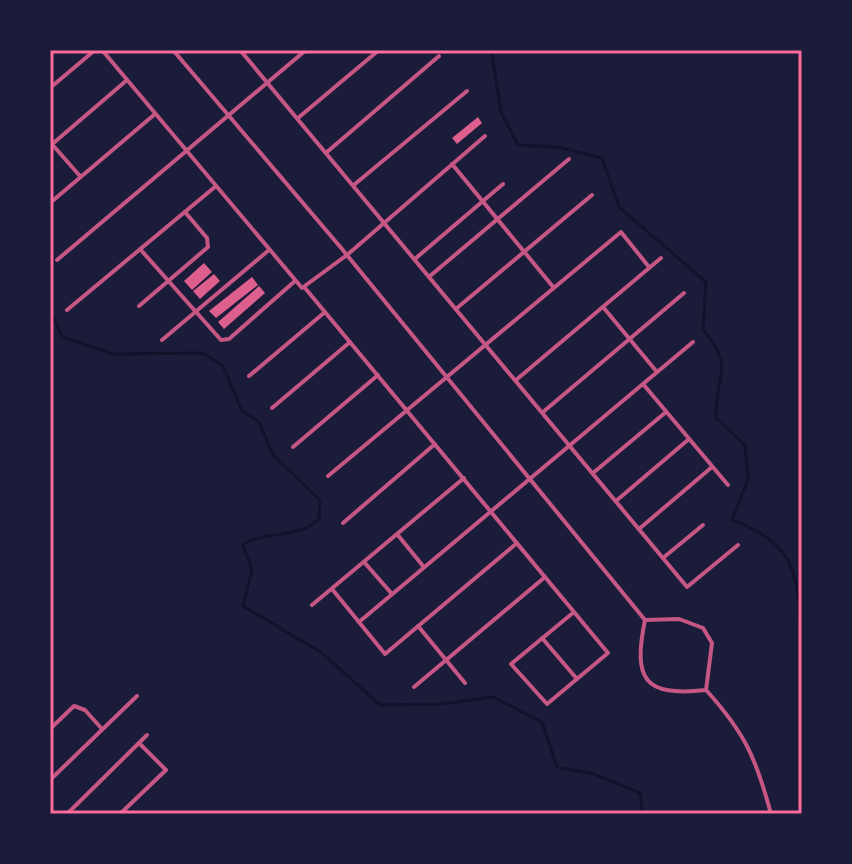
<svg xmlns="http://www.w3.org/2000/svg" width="852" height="864" viewBox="0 0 852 864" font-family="Bitter,serif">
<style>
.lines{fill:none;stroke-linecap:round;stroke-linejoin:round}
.stream{stroke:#12122b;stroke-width:3}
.building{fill:#dd5f8e}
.minor{stroke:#c65784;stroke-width:4}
.neatline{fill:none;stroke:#ff6b9d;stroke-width:3}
</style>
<rect width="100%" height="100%" fill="#1b1b3a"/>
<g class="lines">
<g class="stream">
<path d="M485 50 492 54 501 112 518 145 558 147 602 158 619 207 706 282 703 330C737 369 714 375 716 418L745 445 748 479 732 520C801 545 797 580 802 643"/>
<path d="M50 310 62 337 113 354 203 353 223 366 242 411 259 422 273 455 320 500 319 519C299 539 267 529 243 545L252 570 243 606 322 653 380 705 441 704 493 697 542 722 557 767 594 774 640 793 643 814"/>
<path d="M802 741V775"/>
</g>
</g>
<g class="building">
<path d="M478 117 482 123 457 144 452 138Z"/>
<path d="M204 263 212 272 192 290 184 281Z"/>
<path d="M214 274 220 281 200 299 193 291Z"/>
<path d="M252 277 258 285 216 318 209 311Z"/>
<path d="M259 286 265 293 224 329 218 322Z"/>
</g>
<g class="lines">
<g class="minor">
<path d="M102 50 302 288 347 255 485 136"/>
<path d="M173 50 342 249 645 620 679 619 703 628 712 643 706 690C745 733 756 758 771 814"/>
<path d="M240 50 687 587 738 545"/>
<path d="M50 88 95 50"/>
<path d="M298 118 379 50"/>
<path d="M50 142 80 176"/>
<path d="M50 146 127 80"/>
<path d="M327 152 439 56"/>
<path d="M452 164 554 288"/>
<path d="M355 184 467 91"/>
<path d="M50 203 155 114"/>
<path d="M140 249 221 340 229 339 295 281"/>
<path d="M416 258 503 184"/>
<path d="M57 260 306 50"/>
<path d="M430 276 569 159"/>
<path d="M305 288 574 612 608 653 547 704 511 664 574 612"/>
<path d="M139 306 208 247 207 238 185 212"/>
<path d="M603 307 657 372"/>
<path d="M457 308 592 195"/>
<path d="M67 310 216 186"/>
<path d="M162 340 269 250"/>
<path d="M249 376 325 312"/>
<path d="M516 380 661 258"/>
<path d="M643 384 728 485"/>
<path d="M272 408 350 342"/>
<path d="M543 412 684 293"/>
<path d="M293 447 378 375"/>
<path d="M593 473 666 412"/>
<path d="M328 476 621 232 649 267"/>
<path d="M616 501 689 439"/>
<path d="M343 523 435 444"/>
<path d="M639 529 712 467"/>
<path d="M397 534 423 566"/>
<path d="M663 558 703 525"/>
<path d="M364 562 392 594"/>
<path d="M332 589 385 654 517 543"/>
<path d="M312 605 464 478"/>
<path d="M645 620C633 679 643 697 706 690"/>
<path d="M359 622 693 342"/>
<path d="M418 626 465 683"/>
<path d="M542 638 577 679"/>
<path d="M414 687 545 577"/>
<path d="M50 729 74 706 85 710 102 729"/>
<path d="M50 780 137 696"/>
<path d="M67 814 147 735"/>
<path d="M120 814 166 770 139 743"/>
</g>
</g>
<rect width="852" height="864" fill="none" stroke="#1b1b3a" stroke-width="104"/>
<rect x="52" y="52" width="748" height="760" class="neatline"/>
</svg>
